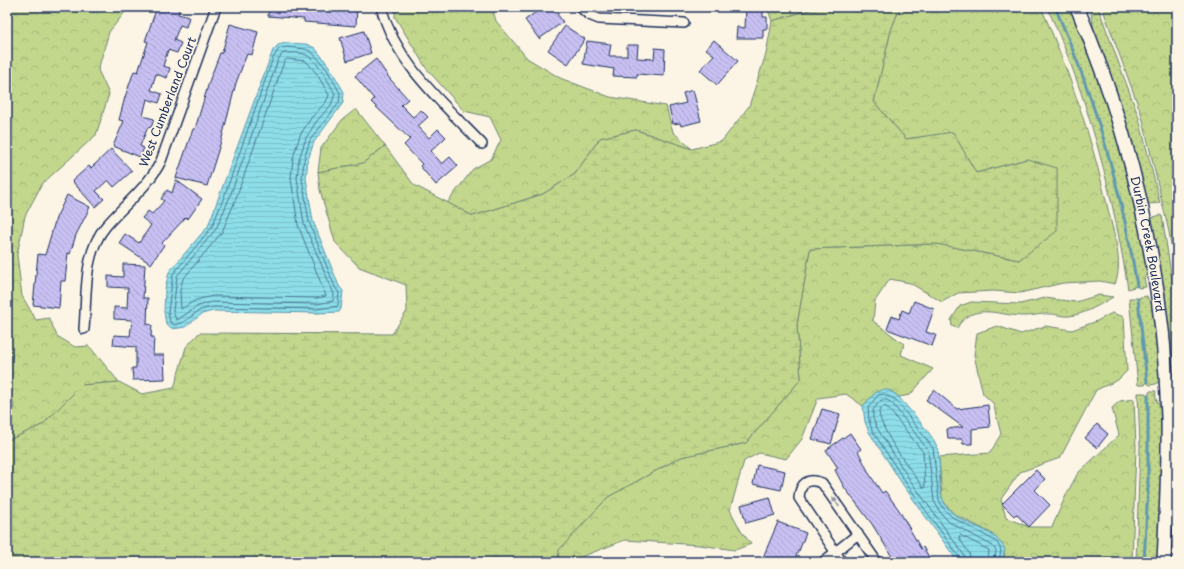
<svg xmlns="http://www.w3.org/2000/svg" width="1184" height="569" viewBox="0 0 1184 569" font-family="'Playpen Sans',sans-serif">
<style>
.grass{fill:url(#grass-dots);stroke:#6e8375}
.forest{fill:url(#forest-crowns);stroke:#6e8375}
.wetland{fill:url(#wetland-marsh);stroke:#6e8375}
.water{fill:url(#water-rules);stroke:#5f98b1}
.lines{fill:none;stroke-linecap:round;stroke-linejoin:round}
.shore{stroke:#497595;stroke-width:1}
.stream{stroke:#5f98b1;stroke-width:3}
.building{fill:url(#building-back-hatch);stroke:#1b2f5e}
.street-casing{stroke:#1b2f5e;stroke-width:12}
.secondary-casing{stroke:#1b2f5e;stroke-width:16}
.street{stroke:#fcf5e5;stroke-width:9}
.secondary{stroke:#fcf5e5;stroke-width:13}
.oneway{fill:#8c92a2}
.labels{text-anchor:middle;stroke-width:3.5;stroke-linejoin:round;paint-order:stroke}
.street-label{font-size:12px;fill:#1b2f5e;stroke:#fcf5e5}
</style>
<defs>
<pattern id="grass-dots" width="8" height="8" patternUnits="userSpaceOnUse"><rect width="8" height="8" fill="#c2d78c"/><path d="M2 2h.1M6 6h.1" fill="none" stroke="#a6b97b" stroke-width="1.8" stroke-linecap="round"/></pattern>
<pattern id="forest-crowns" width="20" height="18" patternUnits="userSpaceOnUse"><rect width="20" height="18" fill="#c2d78c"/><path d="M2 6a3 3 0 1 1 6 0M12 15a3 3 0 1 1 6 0" fill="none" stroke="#a6b97b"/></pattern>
<pattern id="wetland-marsh" width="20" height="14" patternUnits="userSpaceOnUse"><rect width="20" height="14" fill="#c2d78c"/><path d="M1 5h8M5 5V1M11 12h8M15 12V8" fill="none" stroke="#a6b97b"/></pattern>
<pattern id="water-rules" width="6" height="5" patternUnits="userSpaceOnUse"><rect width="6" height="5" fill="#8ddee8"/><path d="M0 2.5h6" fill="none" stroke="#79bfc9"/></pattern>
<pattern id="building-back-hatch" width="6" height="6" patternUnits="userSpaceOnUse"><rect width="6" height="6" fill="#c8c0f2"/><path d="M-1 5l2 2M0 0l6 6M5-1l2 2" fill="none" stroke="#aba5d2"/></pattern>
</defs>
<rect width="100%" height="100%" fill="#fcf5e5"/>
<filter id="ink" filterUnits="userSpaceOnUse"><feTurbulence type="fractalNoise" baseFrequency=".025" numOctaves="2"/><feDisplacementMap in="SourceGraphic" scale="8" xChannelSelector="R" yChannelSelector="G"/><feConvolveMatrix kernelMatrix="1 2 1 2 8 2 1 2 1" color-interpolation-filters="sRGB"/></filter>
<g filter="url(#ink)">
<g class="grass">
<path d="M1047 7H1071C1088 52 1106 96 1119 142 1132 185 1140 229 1148 273L1144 278 1146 287 1139 288 1137 286 1128 289C1113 193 1088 96 1047 7Z"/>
<path d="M1089 7H1098L1139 118 1160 203 1148 204 1147 198 1144 196 1095 36 1091 13Z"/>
<path d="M1160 215 1162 216 1177 311V562H1169L1172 500 1151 227 1153 225 1151 218Z"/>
<path d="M1147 296 1149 301 1152 303 1160 381 1156 384 1150 385 1146 382 1145 385H1138L1129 298H1137L1139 299 1140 297Z"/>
<path d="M1150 391H1156C1155 396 1156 402 1161 406L1162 449 1158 562H1136L1140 447 1138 393H1145L1148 395Z"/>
</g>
<g class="forest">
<path d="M10 7H129L109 32 98 70 109 94 96 135 42 184 25 216 17 255 22 296 36 320 49 318 57 336 75 347 89 346 119 382 82 385 42 425 7 441V417L11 416 14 405 7 383V21Z"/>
<path d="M395 7H492L496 21 527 58 560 78 610 97 666 106 673 132 692 149 636 130 600 138 575 174 543 194 473 216 447 203 473 169 491 159 501 140 490 117 464 111 426 68 395 17Z"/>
<path d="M767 7H820L772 21Z"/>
<path d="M900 7H1041C1070 73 1092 139 1108 209 1113 232 1124 261 1115 284L1100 281 1063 283 1020 293 993 291 958 293 942 302 910 283 890 279 875 301 873 321 904 344 901 355 933 369 910 395 899 397 891 391 876 392 863 406 846 394 818 398 802 439 786 459 759 453 744 461 730 510 741 531 751 544 735 550 700 545 625 540 568 562H558V550L608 497 681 457 746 443 801 379 797 325 810 249 937 244 1019 260 1027 159 976 173 953 133 906 139 874 102 891 30Z"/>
<path d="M1102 7H1177V282L1169 232 1142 116Z"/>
<path d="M356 109 385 146 363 163 318 172 321 148 342 120Z"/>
<path d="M1099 295 1113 297C1099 305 1086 314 1069 316 1063 317 1057 314 1051 314 1043 313 1034 316 1026 316 1001 317 973 300 957 328L952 326 951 320 960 306 971 302 1020 304 1045 298 1076 302Z"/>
<path d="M1112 313 1124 317 1127 371 1118 380 1096 390 1060 458 1020 472 1001 499 1006 518 1030 527H1052L1067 493 1078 473 1119 435 1112 408 1120 401 1134 399 1136 447 1132 562H1002L1005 554 991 533 954 514 948 507 942 499 939 457 990 453 1001 434 993 403 983 394 974 355 977 333 997 326 1021 334 1045 326 1072 330 1097 321Z"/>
</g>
<path class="wetland" d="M820 7H900L891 30 874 102 906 139 953 132 976 173 1027 159 1057 168V231L1019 260 937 244 810 249 797 325 801 379 746 443 681 457 608 497 559 550 558 562H7V441L42 425 82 385 119 382 142 394 174 388 186 347 199 333 392 334 407 311 406 285 359 267 335 242 320 190 318 172 363 163 385 146 414 185 473 216 543 194 575 174 600 138 636 130 692 149 722 141 749 106 766 54 772 21Z"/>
<g class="water">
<path d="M286 43 306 44 315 48 329 66 344 92 343 103 314 142 308 160 306 178 313 221 339 286 343 291 341 309 339 312 318 313 213 311 202 314 185 327 173 329 166 324 164 312 165 289 169 272 208 226 273 50 278 45Z"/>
<path d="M884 389 891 391 899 397C908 409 933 434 937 447 943 466 935 491 947 507 962 527 993 526 1005 549L1002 562H958L903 485 869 432 865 422 863 406 876 392Z"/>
</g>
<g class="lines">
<g class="shore">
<path d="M287 47 305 49 312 52 326 68 340 93 339 103 310 140 304 160 302 178 309 222 335 287 339 293 338 306 317 309 213 307 200 310 182 323 174 325 170 322 168 312 173 274 212 227 224 197 273 58 279 49Z"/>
<path d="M287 53C293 53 301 52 306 55 317 59 330 84 335 94L331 105 316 122 306 138 299 159 297 178 304 224 334 294 333 301 317 304 212 302 198 306 179 319 176 320 173 311 177 276 216 229 229 199 278 60 282 54Z"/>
<path d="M287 59 306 61 317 74 329 95 326 102 311 118 300 135 293 158 291 178 298 225 326 296 317 298 213 296 196 300 181 309 180 290 183 279 222 232 235 201 284 62Z"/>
<path d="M884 406 888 408 923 452 925 488 923 487C911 471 880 430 879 412Z"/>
<path d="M960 562V558L906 483 872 430 869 420 868 408 878 395 884 394 896 400 933 448 939 500 944 509 952 517 997 542 1001 550 999 562"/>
<path d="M965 562 964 555 910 480 877 428 873 419V410L881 400H887L892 403 928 450 934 501 940 512 949 522 993 546 996 551 994 562"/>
<path d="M971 562 969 553 959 538 960 535 989 550 988 562"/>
</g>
<g class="stream">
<path d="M1055 7C1094 96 1122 190 1137 286"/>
<path d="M1138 299 1147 382"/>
<path d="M1144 562 1148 488V395"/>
</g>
</g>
<g class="building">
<path d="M157 7H180L178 14 189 17 186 27 180 25 174 40 181 43 177 53 168 50 163 66 170 68 167 78 156 74 151 90 162 94 159 103 147 99 143 116 154 119 151 128 148 127 140 146 144 148 140 157 113 146 124 121 119 120 125 97 134 71 138 72 148 42 145 41Z"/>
<path d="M269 7H357L356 26 304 22V19L268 16Z"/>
<path d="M543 7H552L563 22 539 39 525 20Z"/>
<path d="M746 8H763V17H767V29H763V38H736L737 27 745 28Z"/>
<path d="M230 24 258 32 252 55 247 54 236 83 222 138 207 186 176 178 193 129H195L210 79 220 53H222Z"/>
<path d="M565 26 585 39 568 64 548 50Z"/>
<path d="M364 31 371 53 347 61 340 38Z"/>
<path d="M714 40 738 61 717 85 700 70 714 55 706 49Z"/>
<path d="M587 41 611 44 609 56H627V45H638L637 58 654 59 655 48 665 49 664 76 637 74V77L613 76 614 69 583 64Z"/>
<path d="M376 59 390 79 408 99 401 105 413 117 421 110 428 117 418 126 429 138 438 129 446 137 431 151 442 164 450 157 458 166 436 185 420 166 422 164 404 145 410 139 371 102 374 99 355 76Z"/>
<path d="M693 90 701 121 681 126 680 123 673 124 669 107 686 103 683 93Z"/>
<path d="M111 149 132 171 114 187 108 180 96 191 104 199 95 207 72 181 89 166 91 168Z"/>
<path d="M176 180 202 199 188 219 186 217 162 243 164 245 151 264 119 243 125 234 139 243 151 225 142 218 148 211 152 214 164 201 161 199 167 190 172 193Z"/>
<path d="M67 195 90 207 76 235 70 254 68 253 65 281H61L59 308 33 305 38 254 45 255 56 218Z"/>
<path d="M123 264 145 265 143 298H148L147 324 152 325 151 337H154L153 355H164L165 379 133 380 132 368H136V347L113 345 114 335 130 336 132 320 114 319V307L127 308 128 288 108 287V276L123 277Z"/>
<path d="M914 301 934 309 926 332 936 335 932 346 887 329 892 316 899 319 902 310 909 313Z"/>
<path d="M934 390 957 409 988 405 990 427 972 429V444H963L962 439H948L947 429 963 427 926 400Z"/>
<path d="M822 409 840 414 831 444 812 439Z"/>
<path d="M1097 424 1108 434 1097 448 1085 438Z"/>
<path d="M850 433 861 449 858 451 870 475 882 493 885 491 899 510 921 549 923 547 932 562H899L897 559 894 560 872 524 844 487 835 470 838 468 826 450Z"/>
<path d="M757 465 785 471 781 490 753 484Z"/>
<path d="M1036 470 1045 479 1035 490 1050 505 1029 527 1016 514 1014 516 1002 504Z"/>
<path d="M770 497 775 515 746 523 741 505Z"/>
<path d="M778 522 806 533 799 551H798L794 562H761Z"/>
</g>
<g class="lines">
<g class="street-casing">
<g id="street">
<path d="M381 7C396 64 443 103 482 144"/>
<path d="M580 7 589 15 599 19 684 23"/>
<path d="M84 329C87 295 83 253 106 226 125 204 148 187 161 161L216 7"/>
<path d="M823 562 858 534"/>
<path d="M842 562 799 498C800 483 808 477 822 483L877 562"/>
</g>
</g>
<g class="secondary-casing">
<g id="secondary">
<path id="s1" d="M1077 7C1132 137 1164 276 1168 417 1169 466 1166 514 1164 562"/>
</g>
</g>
<use href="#street" class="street"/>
<use href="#secondary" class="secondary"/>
</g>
<defs><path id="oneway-solid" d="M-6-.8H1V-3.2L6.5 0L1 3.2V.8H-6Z"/></defs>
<use class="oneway" href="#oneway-solid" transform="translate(836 502) rotate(-124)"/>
</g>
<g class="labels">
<g class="street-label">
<text transform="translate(168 102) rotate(-69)" y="4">West Cumberland Court</text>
<text dy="4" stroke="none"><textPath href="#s1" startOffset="248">Durbin Creek Boulevard</textPath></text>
</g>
</g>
<rect width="1184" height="569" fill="none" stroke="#fcf5e5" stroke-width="24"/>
<rect x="12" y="12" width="1160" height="545" fill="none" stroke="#1b2f5e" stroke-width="1.5" filter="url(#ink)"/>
</svg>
